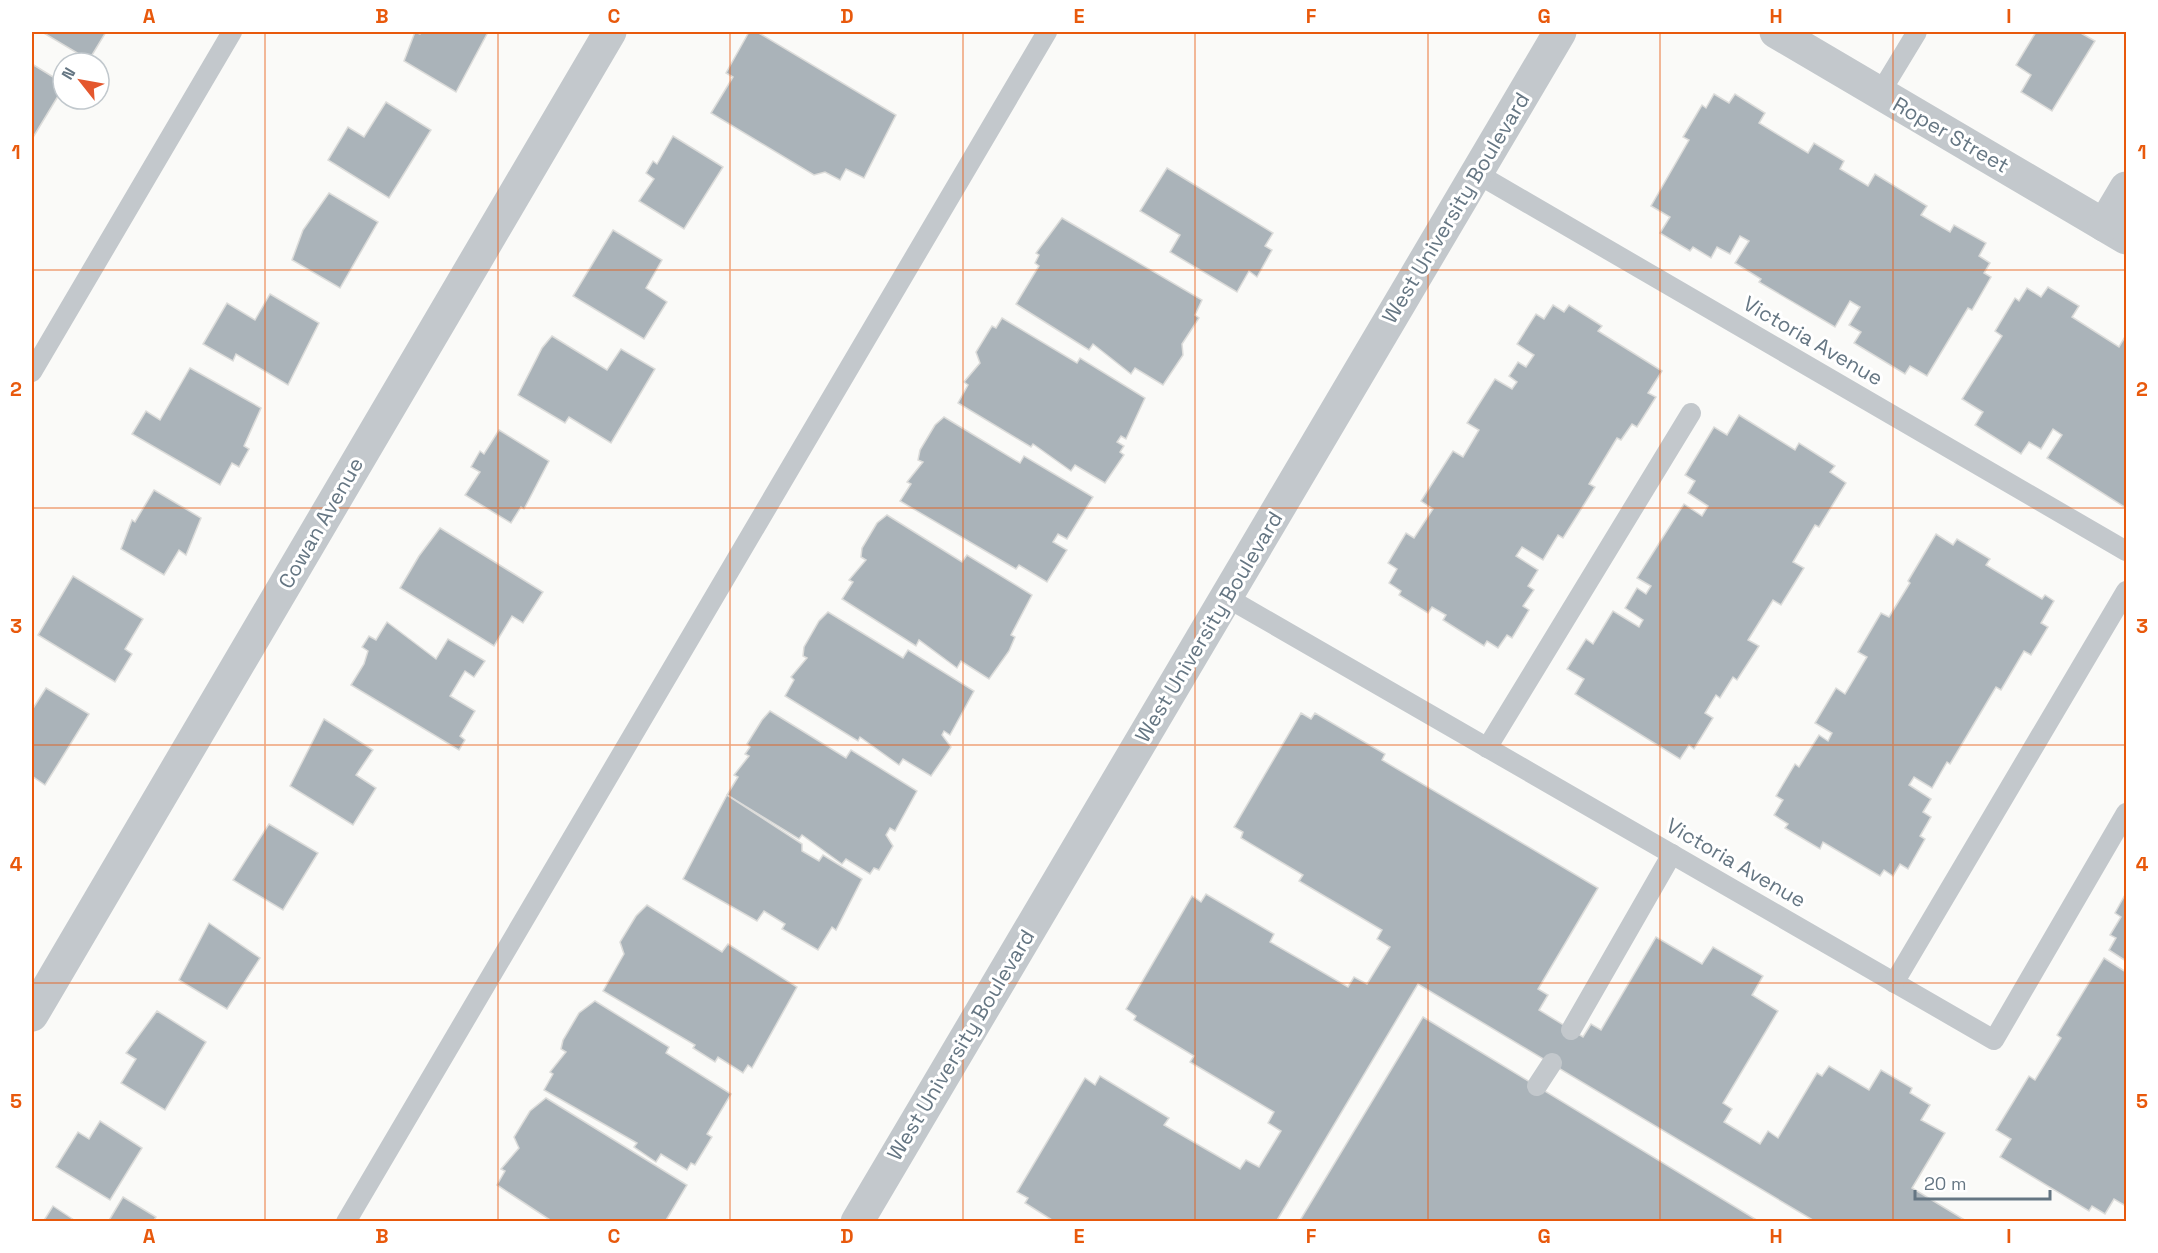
<svg xmlns="http://www.w3.org/2000/svg" width="2158" height="1253" viewBox="0 0 2158 1253" font-family="'Space Grotesk',sans-serif">
<style>
.building{fill:#aab3b9;stroke:#dcdcda;stroke-width:1.5}
.lines{fill:none;stroke-linecap:round;stroke-linejoin:round}
.service{stroke:#c3c8cc;stroke-width:20}
.minor{stroke:#c3c8cc;stroke-width:33}
.tertiary{stroke:#c3c8cc;stroke-width:33}
.grid{fill:none;stroke:#e8590c;stroke-width:1.5;stroke-opacity:0.55}
.labels{text-anchor:middle;stroke-width:6;stroke-linejoin:round;paint-order:stroke}
.street-label{font-size:21px;fill:#657683;stroke:#fff}
.neatline{fill:none;stroke:#e8590c;stroke-width:2}
.grid-label{font-size:20px;text-anchor:middle;font-weight:bold;fill:#e8590c}
</style>
<rect width="100%" height="100%" fill="#fafaf8"/>
<g class="building">
<path d="M42 32H106L89 60Z"/>
<path d="M415 32 420 34 421 32H488L456 92 404 61Z"/>
<path d="M749 32H757L896 115 864 178 846 169 840 180 825 172 814 175 711 113 733 77 726 73Z"/>
<path d="M2036 32H2079L2095 41 2052 111 2021 92 2031 75 2016 65Z"/>
<path d="M32 64 63 83V88L32 139Z"/>
<path d="M1714 94 1729 103 1735 94 1765 113 1759 123 1808 153 1814 143 1844 161 1840 169 1868 186 1875 174 1927 206 1921 215 1950 232 1954 225 1986 243 1979 256 1990 263 1984 273 1991 277 1972 310 1968 308 1927 376 1910 366 1905 374 1854 343 1861 332 1849 325 1860 307 1850 301 1835 327 1759 282 1761 279 1735 263 1749 241 1740 236 1730 254 1717 247 1711 258 1693 247 1690 251 1660 233 1670 217 1651 206 1689 140 1683 137 1702 105 1706 108Z"/>
<path d="M386 102 431 130 389 198 328 160 348 127 364 137Z"/>
<path d="M673 136 723 167 684 229 639 201 654 179 646 173 653 161 657 164Z"/>
<path d="M1167 168 1273 233 1265 246 1272 250 1257 277 1249 271 1237 292 1170 252 1180 235 1140 211Z"/>
<path d="M329 193 378 222 340 288 292 260 303 230Z"/>
<path d="M1062 218 1202 300 1195 315 1199 318 1182 344 1183 355 1163 385 1135 368 1131 374 1093 344 1089 350 1016 304 1039 266 1035 263 1039 255 1036 253Z"/>
<path d="M613 230 662 260 646 288 667 302 644 339 573 296Z"/>
<path d="M2048 287 2079 306 2072 317 2119 347 2126 335V508L2047 458 2062 435 2053 429 2041 449 2029 442 2021 454 1975 425 1983 412 1962 399 2002 336 1995 331 2015 298 2019 301 2027 288 2041 297Z"/>
<path d="M270 294 319 323 288 385 236 354 233 361 203 344 227 303 255 320Z"/>
<path d="M1553 305 1564 312 1569 305 1602 326 1598 331 1662 371 1648 393 1656 397 1637 427 1632 424 1621 440 1617 438 1589 484 1595 487 1563 538 1558 535 1543 560 1522 547 1516 556 1538 570 1528 586 1534 590 1523 606 1529 610 1512 638 1507 635 1498 648 1487 641 1484 646 1443 620 1446 615 1432 607 1428 613 1399 595 1401 591 1389 583 1397 569 1388 563 1406 533 1414 538 1433 509 1421 501 1453 451 1463 457 1479 430 1467 423 1495 379 1512 389 1517 382 1509 376 1518 362 1526 367 1534 355 1517 344 1536 314 1544 319Z"/>
<path d="M1002 318 1077 363 1080 358 1145 398 1126 439 1121 436 1117 442 1124 446 1120 452 1124 455 1105 483 1075 465 1071 471 1033 444 1031 447 958 403 968 385 964 382 980 363 976 352 992 326 996 328Z"/>
<path d="M552 336 607 370 621 349 655 369 611 443 569 417 565 423 518 395 542 348Z"/>
<path d="M190 368 261 408 244 446 249 449 239 467 232 463 220 485 132 434 146 411 160 420Z"/>
<path d="M1739 415 1795 450 1799 443 1835 466 1830 472 1846 483 1819 527 1815 525 1793 562 1804 568 1781 605 1773 600 1748 640 1759 646 1737 680 1733 677 1720 698 1716 695 1705 713 1713 718 1694 749 1689 745 1680 759 1575 694 1584 679 1567 669 1586 639 1593 644 1613 611 1639 627 1643 620 1625 608 1637 588 1646 594 1651 586 1637 578 1684 504 1702 516 1708 506 1688 493 1695 481 1685 475 1714 427 1727 435Z"/>
<path d="M944 417 1020 463 1024 456 1093 497 1067 539 1058 534 1053 542 1067 550 1047 582 1019 565 1016 569 900 501 911 484 907 482 923 462 918 460 920 450 935 425Z"/>
<path d="M499 430 549 461 524 509 521 507 511 523 465 495 480 472 471 467 480 451 484 454Z"/>
<path d="M154 490 201 518 186 555 179 550 164 575 121 549 132 520 135 522Z"/>
<path d="M887 515 962 562 967 555 1032 595 1011 635 1015 637 1009 651 989 679 961 661 957 668 919 640 916 646 842 599 853 582 849 580 866 560 861 557 862 548 877 523Z"/>
<path d="M440 528 543 592 523 623 512 616 494 646 400 588 419 556Z"/>
<path d="M1936 534 1953 545 1957 539 1990 559 1986 565 2042 599 2045 595 2054 601 2041 623 2048 627 2031 655 2024 651 2001 690 1996 687 1950 764 1947 762 1932 788 1914 777 1909 785 1931 799 1923 812 1931 817 1920 836 1925 839 1908 869 1900 864 1893 876 1884 870 1880 876 1823 842 1820 849 1785 828 1788 824 1774 815 1783 800 1776 796 1795 764 1799 767 1819 735 1828 741 1832 733 1815 723 1836 688 1845 694 1867 657 1858 652 1881 613 1889 617 1910 583 1908 581Z"/>
<path d="M73 576 143 619 125 649 132 654 115 682 38 635Z"/>
<path d="M828 612 903 658 908 650 974 691 950 735 944 731 942 735 951 747 931 776 903 759 899 765 860 737 858 741 785 696 794 680 791 677 807 658 803 656 804 647 819 621Z"/>
<path d="M387 622 436 659 448 639 485 661 474 677 465 671 450 696 475 711 460 736 465 740 459 750 351 685 364 664 368 651 362 647 369 636 376 640Z"/>
<path d="M46 688 89 714 45 785 32 776V710Z"/>
<path d="M770 711 846 758 851 750 917 791 895 831 890 828 886 835 893 846 879 870 874 868 870 874 846 859 842 864 802 835 799 839 727 795 738 777 734 775 749 756 745 754 750 747 747 744 762 720Z"/>
<path d="M1301 713 1311 719 1315 713 1385 754 1382 760 1598 888 1538 989 1548 995 1539 1010 1583 1037 1591 1024 1601 1030 1656 937 1702 964 1713 947 1763 976 1752 995 1778 1011 1723 1103 1732 1109 1724 1122 1760 1144 1768 1131 1778 1138 1817 1073 1822 1076 1829 1066 1869 1090 1881 1070 1912 1088 1910 1093 1930 1105 1921 1120 1945 1133 1912 1188 1968 1222H1816L1418 984 1276 1222H1055L1025 1203 1028 1198 1017 1192 1085 1078 1095 1085 1100 1076 1169 1118 1164 1125 1240 1169 1246 1160 1259 1167 1281 1131 1268 1123 1274 1112 1190 1062 1194 1056 1134 1020 1136 1016 1126 1009 1192 896 1201 902 1206 894 1274 934 1270 942 1348 987 1354 977 1367 984 1390 947 1377 939 1382 930 1299 881 1303 875 1241 838 1243 832 1234 827Z"/>
<path d="M324 719 373 750 356 775 376 788 353 825 290 786Z"/>
<path d="M727 795 802 844V851L819 861 823 855 862 879 836 930 832 927 818 950 782 929 785 924 764 911 757 921 683 879Z"/>
<path d="M269 824 318 853 283 910 233 880Z"/>
<path d="M2126 893V961L2109 950 2116 938 2110 935 2121 917 2115 913Z"/>
<path d="M647 905 722 952 728 944 797 987 752 1068 748 1065 743 1073 718 1057 715 1062 693 1048 695 1045 603 991 624 954 620 942 636 916Z"/>
<path d="M209 923 260 958 227 1009 179 980Z"/>
<path d="M2104 958 2126 972V1201L2124 1205 2114 1199 2105 1214 2092 1206 2089 1211 2000 1157 2011 1139 1996 1130 2029 1076 2035 1080 2061 1038 2057 1035Z"/>
<path d="M595 1001 669 1047 666 1053 731 1094 707 1134 712 1137 695 1165 691 1163 687 1170 661 1154 656 1162 634 1147 637 1143 544 1090 553 1074 550 1072 566 1052 561 1049 563 1040 579 1013Z"/>
<path d="M157 1011 206 1042 165 1110 121 1083 136 1059 126 1053Z"/>
<path d="M1423 1017 1760 1222H1299Z"/>
<path d="M546 1098 687 1185 665 1222H553L497 1185 505 1171 501 1169 519 1148 514 1137 530 1111Z"/>
<path d="M100 1121 142 1148 110 1200 56 1167 78 1132 89 1139Z"/>
<path d="M123 1197 156 1217 153 1222H108Z"/>
<path d="M53 1206 77 1222H43Z"/>
</g>
<g class="lines">
<g class="service">
<path d="M1880 93 1917 32"/>
<path d="M1476 173 2126 551"/>
<path d="M32 372 232 32"/>
<path d="M1226 597 1994 1040 2126 813"/>
<path d="M1487 748 1691 413"/>
<path d="M1894 983 2126 591"/>
<path d="M1571 1030 1672 854"/>
<path d="M1537 1086 1552 1063"/>
<path d="M346 1222 1047 32"/>
</g>
<g class="minor">
<path d="M1776 32 2126 238"/>
<path d="M2104 225 2126 188"/>
<path d="M32 1015 610 32"/>
</g>
<path class="tertiary" d="M857 1222 1560 32"/>
</g>
<path class="grid" d="M265 32V1222M498 32V1222M730 32V1222M963 32V1222M1195 32V1222M1428 32V1222M1660 32V1222M1893 32V1222M32 270H2126M32 508H2126M32 745H2126M32 983H2126"/>
<g class="labels">
<g class="street-label">
<text transform="translate(1951 135) rotate(30)" y="7">Roper Street</text>
<text transform="translate(1456 208) rotate(-59)" y="7">West University Boulevard</text>
<text transform="translate(1813 341) rotate(30)" y="7">Victoria Avenue</text>
<text transform="translate(321 523) rotate(-60)" y="7">Cowan Avenue</text>
<text transform="translate(1209 627) rotate(-59)" y="7">West University Boulevard</text>
<text transform="translate(1736 863) rotate(30)" y="7">Victoria Avenue</text>
<text transform="translate(961 1045) rotate(-59)" y="7">West University Boulevard</text>
</g>
</g>
<rect width="2158" height="1253" fill="none" stroke="#ffffff" stroke-width="66"/>
<g transform="translate(81 81) rotate(301)"><circle r="28" fill="#ffffff" stroke="#c1c8cd" stroke-width="1.5"/>
<path d="M0-4.5L10 22L0 15L-10 22Z" fill="#e4572e"/>
<text y="-9" font-size="16" font-weight="bold" text-anchor="middle" fill="#657683">N</text>
</g>
<path d="M1915 1190v9h135v-9" fill="none" stroke="#657683" stroke-width="3"/>
<text x="1924" y="1190" font-size="18" fill="#657683" stroke="#ffffff" stroke-width="4.5" paint-order="stroke">20 m</text>
<rect x="33" y="33" width="2092" height="1187" class="neatline"/>
<g class="grid-label">
<text x="149" y="23">A</text>
<text x="382" y="23">B</text>
<text x="614" y="23">C</text>
<text x="847" y="23">D</text>
<text x="1079" y="23">E</text>
<text x="1311" y="23">F</text>
<text x="1544" y="23">G</text>
<text x="1776" y="23">H</text>
<text x="2009" y="23">I</text>
<text x="16" y="159">1</text>
<text x="2142" y="159">1</text>
<text x="16" y="396">2</text>
<text x="2142" y="396">2</text>
<text x="16" y="633">3</text>
<text x="2142" y="633">3</text>
<text x="16" y="871">4</text>
<text x="2142" y="871">4</text>
<text x="16" y="1108">5</text>
<text x="2142" y="1108">5</text>
<text x="149" y="1243">A</text>
<text x="382" y="1243">B</text>
<text x="614" y="1243">C</text>
<text x="847" y="1243">D</text>
<text x="1079" y="1243">E</text>
<text x="1311" y="1243">F</text>
<text x="1544" y="1243">G</text>
<text x="1776" y="1243">H</text>
<text x="2009" y="1243">I</text>
</g>
</svg>
